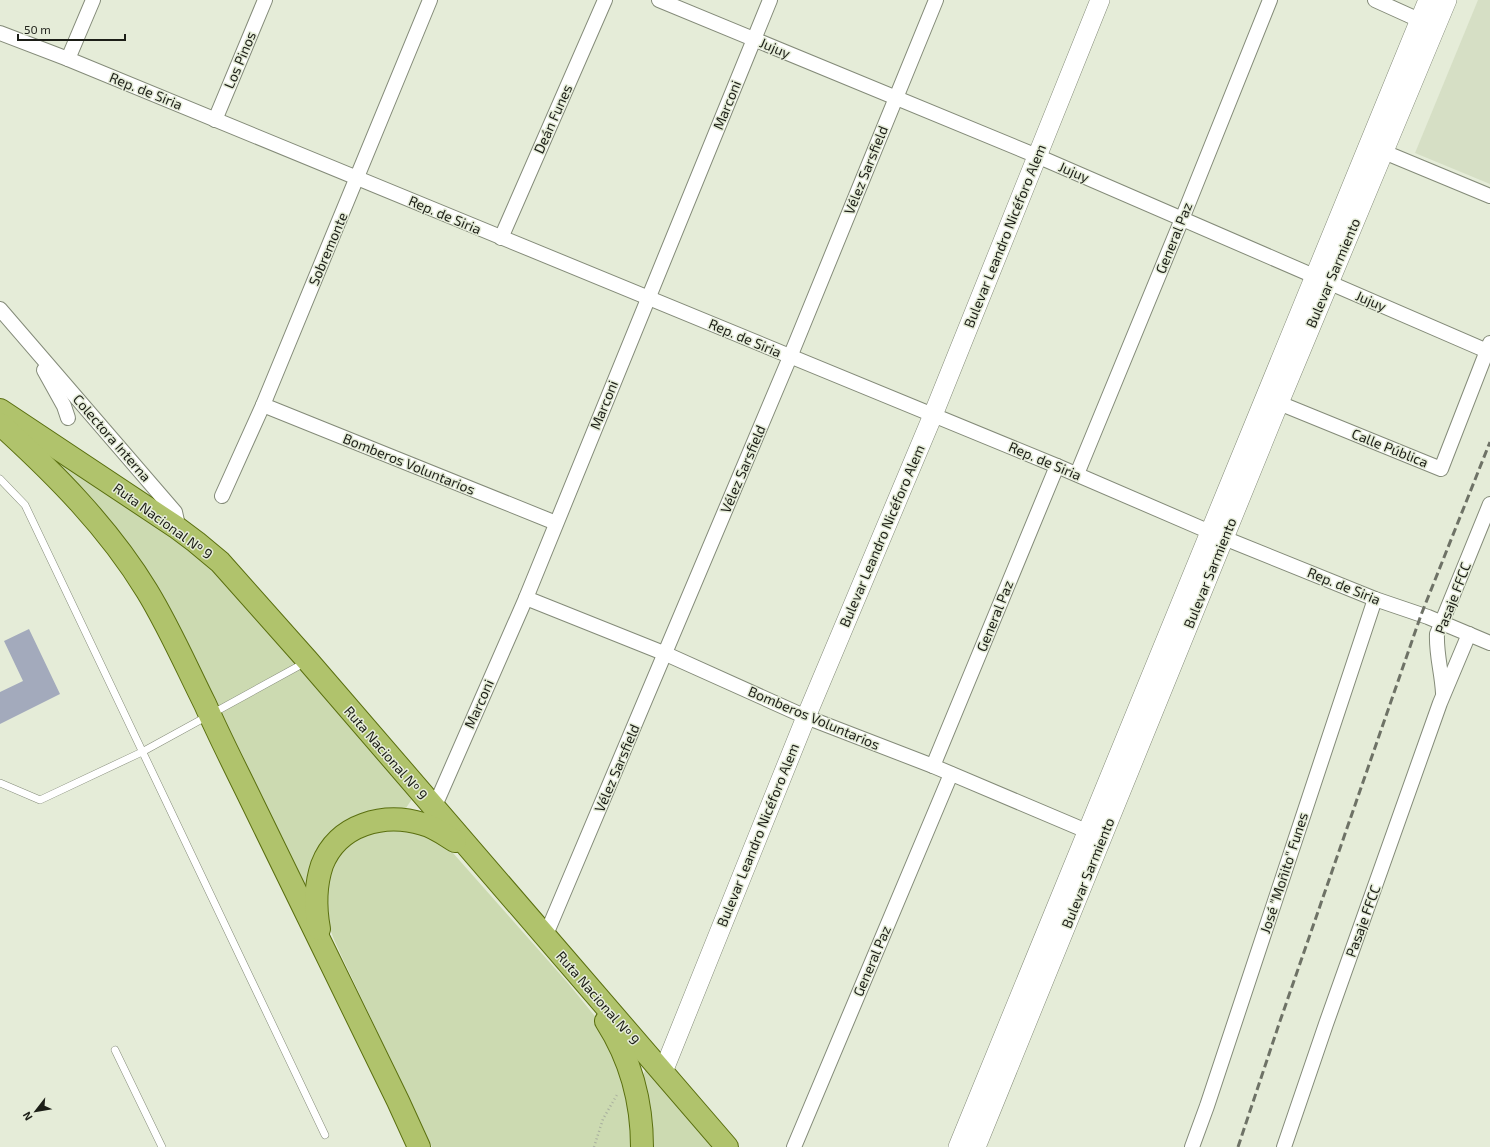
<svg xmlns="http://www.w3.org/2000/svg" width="1490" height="1147" viewBox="0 0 1490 1147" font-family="'Exo 2',sans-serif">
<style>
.built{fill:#d6dfc5}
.green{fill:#ccdab1}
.building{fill:#a3aabc}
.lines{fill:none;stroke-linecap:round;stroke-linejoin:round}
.lane-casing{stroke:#848b79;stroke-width:8}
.street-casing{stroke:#848b79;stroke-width:16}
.secondary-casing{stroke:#848b79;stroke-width:20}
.primary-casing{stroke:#5a6f0f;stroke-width:24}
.path{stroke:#a8ae9e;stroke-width:2.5;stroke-dasharray:1 3;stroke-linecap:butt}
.lane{stroke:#fff;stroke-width:7}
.street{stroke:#fff;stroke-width:14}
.secondary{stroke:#fff;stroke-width:19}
.primary{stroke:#b0c36c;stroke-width:22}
.rail{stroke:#6e7266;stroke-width:3;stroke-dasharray:8 4;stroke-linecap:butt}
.labels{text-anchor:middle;stroke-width:3;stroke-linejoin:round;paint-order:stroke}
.street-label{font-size:14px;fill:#1c1e17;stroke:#e5ecd8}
</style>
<rect width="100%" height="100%" fill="#e5ecd8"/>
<path class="built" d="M1478 0H1490V184L1415 153Z"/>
<g class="green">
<path d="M2 417 185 543 252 605 412 799 404 811 375 813 305 896 169 614Z"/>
<path d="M400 827 439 841 453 853 567 982 598 1020 626 1071 633 1147H432L341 955C337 945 331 935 329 924 321 886 332 848 370 831 379 828 391 828 400 827Z"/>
<path d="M647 1067 717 1147H650L641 1079Z"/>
</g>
<path class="building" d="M29 629 60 694 0 724V692L23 681 4 641Z"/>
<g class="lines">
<g class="lane-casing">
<g id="lane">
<path d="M0 479 25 505 325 1135"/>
<path d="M0 783 40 800 142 752 306 662"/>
<path d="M115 1050 162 1147"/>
</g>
</g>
<g class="street-casing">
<g id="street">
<path d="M659 0 1037 156 1487 351"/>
<path d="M1375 0 1428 24"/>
<path d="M0 33 68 59 1057 466 1224 538 1375 599 1428 617 1490 643"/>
<path d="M68 59 93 0"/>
<path d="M215 120 265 0"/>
<path d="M1384 152 1490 196"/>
<path d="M501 238 605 0"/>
<path d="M0 309 175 512 179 530"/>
<path d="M44 370 64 406 68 418"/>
<path d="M1279 403 1441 469 1490 343"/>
<path d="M263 405 556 523"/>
<path d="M1077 474 1182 219 1270 0"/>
<path d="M222 496 263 405 430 0"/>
<path d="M526 598 666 654 806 717 933 766 1096 835"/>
<path d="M1443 693C1442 673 1436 654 1437 634L1490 504"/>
<path d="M933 766 1057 466"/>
<path d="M434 808 526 598 770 0"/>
<path d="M545 937 790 357 936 0"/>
<path d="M794 1147 951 774"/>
<path d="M1192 1147 1207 1106 1375 599"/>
<path d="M1284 1147 1326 1024 1440 703 1469 634"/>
</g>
</g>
<g class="secondary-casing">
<g id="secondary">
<path d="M663 1072 806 717 933 415 1100 0"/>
<path d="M958 1147 1428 0"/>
<path d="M976 1147 1279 403 1447 0"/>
</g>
</g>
<g class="primary-casing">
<g id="primary">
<path d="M0 410 176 527 196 542 220 562 308 661 727 1147"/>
<path d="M0 424C55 474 108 527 147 591 169 627 186 666 205 704 220 738 237 771 253 804 301 903 350 1002 398 1101L419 1147"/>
<path d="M319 929C315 907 315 886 322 865 338 824 384 812 423 824 435 827 445 835 455 841"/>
<path d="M606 1021C631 1060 642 1101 642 1147"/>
</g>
</g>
<path class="path" d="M594 1147 603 1119 618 1093"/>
<use href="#lane" class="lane"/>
<use href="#street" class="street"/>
<use href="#secondary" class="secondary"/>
<use href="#primary" class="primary"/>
<path class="rail" d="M1238 1147 1279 1024 1421 615 1490 442"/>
</g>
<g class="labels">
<g class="street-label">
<text transform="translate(775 48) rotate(23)" y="5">Jujuy</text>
<text transform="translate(240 60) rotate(-67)" y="5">Los Pinos</text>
<text transform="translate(146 91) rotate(22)" y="5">Rep. de Siria</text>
<text transform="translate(727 105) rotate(-68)" y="5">Marconi</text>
<text transform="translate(553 119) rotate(-66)" y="5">Deán Funes</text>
<text transform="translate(866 170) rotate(-68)" y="5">Vélez Sarsfield</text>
<text transform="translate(1074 172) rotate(23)" y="5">Jujuy</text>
<text transform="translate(445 215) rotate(23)" y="5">Rep. de Siria</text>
<text transform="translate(1005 236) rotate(-68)" y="5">Bulevar Leandro Nicéforo Alem</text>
<text transform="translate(1174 238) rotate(-68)" y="5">General Paz</text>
<text transform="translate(328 249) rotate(-67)" y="5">Sobremonte</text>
<text transform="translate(1333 273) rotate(-67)" y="5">Bulevar Sarmiento</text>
<text transform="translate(1371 301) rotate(23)" y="5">Jujuy</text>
<text transform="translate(745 338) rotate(23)" y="5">Rep. de Siria</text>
<text transform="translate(604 405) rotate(-68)" y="5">Marconi</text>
<text transform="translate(112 438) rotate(49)" y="5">Colectora Interna</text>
<text transform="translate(1390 448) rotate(22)" y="5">Calle Pública</text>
<text transform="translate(1045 461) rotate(23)" y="5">Rep. de Siria</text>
<text transform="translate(409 464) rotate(22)" y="5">Bomberos Voluntarios</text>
<text transform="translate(743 469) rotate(-67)" y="5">Vélez Sarsfield</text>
<text transform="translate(163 521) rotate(36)" y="5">Ruta Nacional Nº 9</text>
<text transform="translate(882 536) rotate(-67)" y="5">Bulevar Leandro Nicéforo Alem</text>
<text transform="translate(1210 573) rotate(-68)" y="5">Bulevar Sarmiento</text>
<text transform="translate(1344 586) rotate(22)" y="5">Rep. de Siria</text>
<text transform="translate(1453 598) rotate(-69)" y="5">Pasaje FFCC</text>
<text transform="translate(995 616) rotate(-68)" y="5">General Paz</text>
<text transform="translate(479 704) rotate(-66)" y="5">Marconi</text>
<text transform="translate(814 718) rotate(23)" y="5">Bomberos Voluntarios</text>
<text transform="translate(386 753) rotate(49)" y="5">Ruta Nacional Nº 9</text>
<text transform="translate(617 768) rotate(-67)" y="5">Vélez Sarsfield</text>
<text transform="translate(758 835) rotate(-68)" y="5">Bulevar Leandro Nicéforo Alem</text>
<text transform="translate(1088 873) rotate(-68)" y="5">Bulevar Sarmiento</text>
<text transform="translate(1284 873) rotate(-72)" y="5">José "Moñito" Funes</text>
<text transform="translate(1363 921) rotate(-70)" y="5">Pasaje FFCC</text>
<text transform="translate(872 961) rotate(-67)" y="5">General Paz</text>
<text transform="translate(598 998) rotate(49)" y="5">Ruta Nacional Nº 9</text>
</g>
</g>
<g transform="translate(36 1111) rotate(239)" stroke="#e5ecd8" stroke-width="3" paint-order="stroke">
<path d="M0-3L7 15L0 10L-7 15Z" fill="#1c1e17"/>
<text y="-6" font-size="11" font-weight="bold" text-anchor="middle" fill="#1c1e17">N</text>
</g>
<path d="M18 34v6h107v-6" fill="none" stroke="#1c1e17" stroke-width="2"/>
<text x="24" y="34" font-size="12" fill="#1c1e17" stroke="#e5ecd8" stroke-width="3" paint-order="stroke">50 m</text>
</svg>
